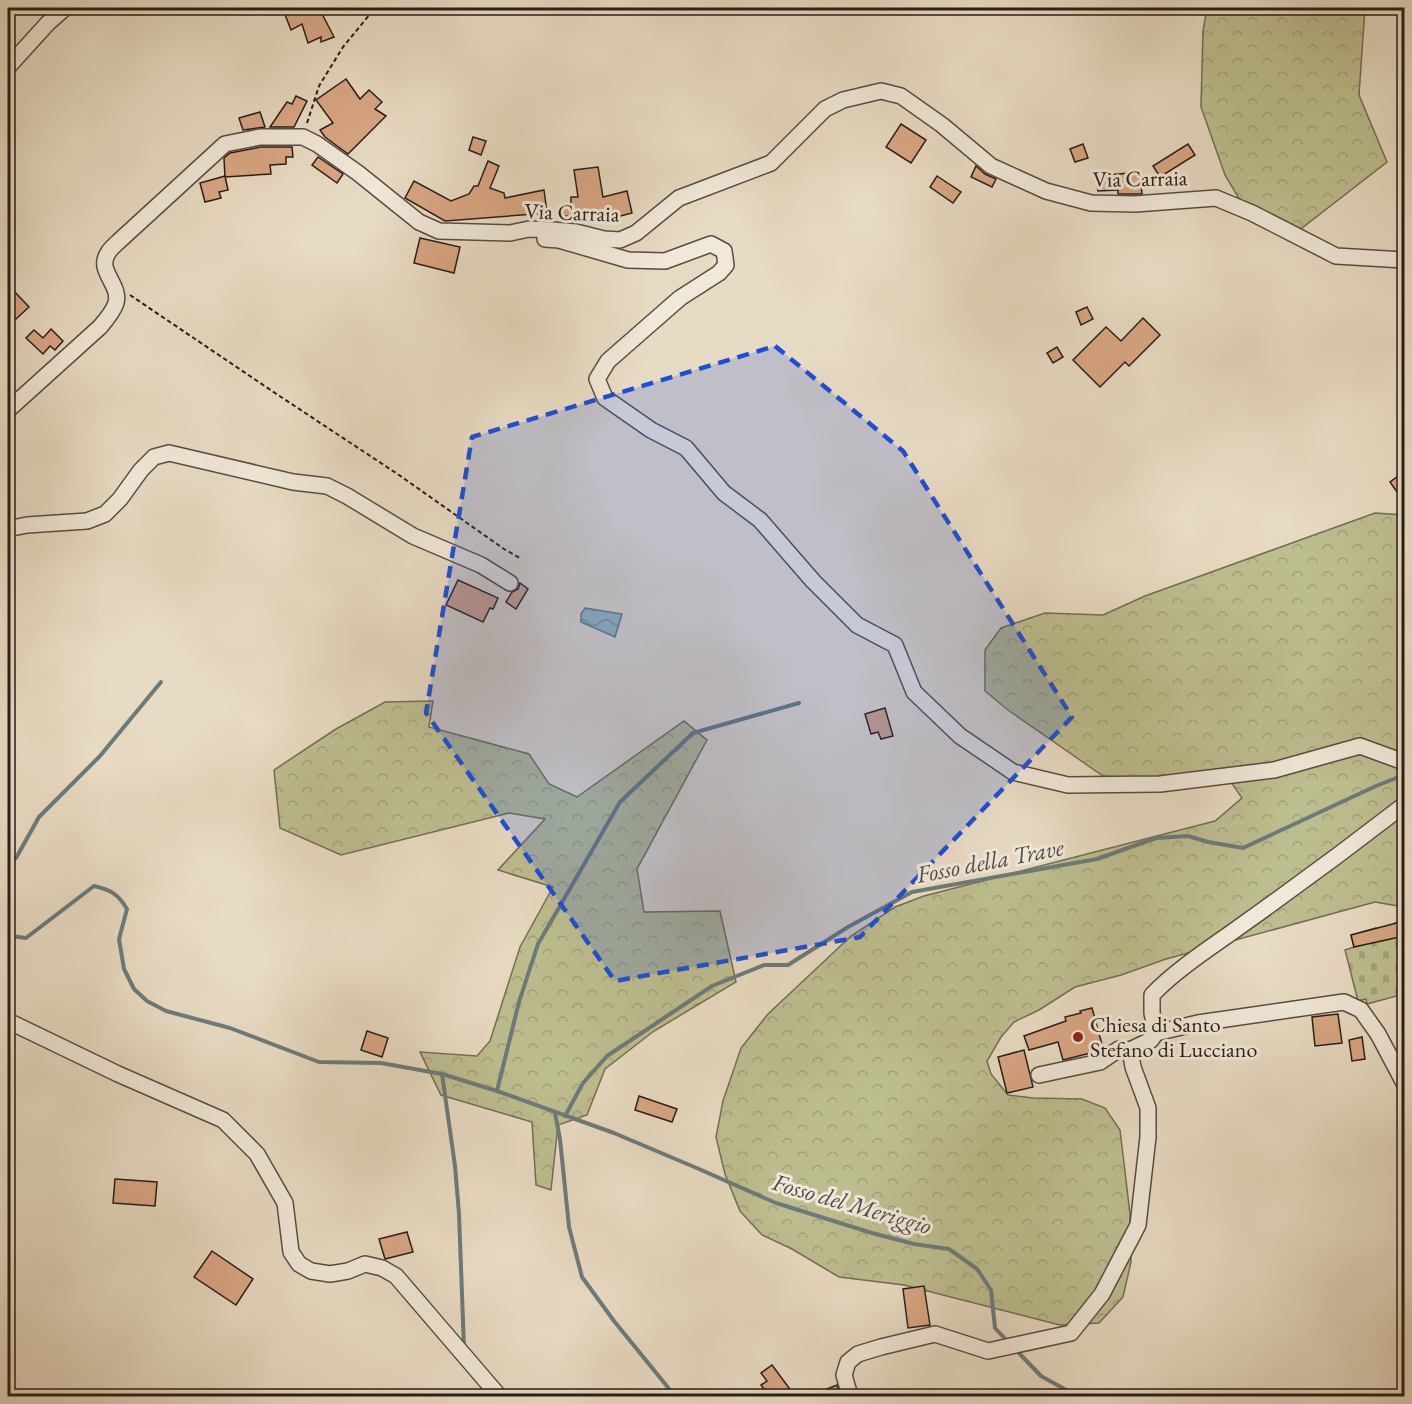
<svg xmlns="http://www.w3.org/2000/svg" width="1412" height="1404" viewBox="0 0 1412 1404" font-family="'EB Garamond',serif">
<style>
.forest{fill:url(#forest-crowns);stroke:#736e54;stroke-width:1.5}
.cemetery{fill:url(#cemetery-stones);stroke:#736e54;stroke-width:1.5}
.water{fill:url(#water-waves);stroke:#6c7b7a;stroke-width:1.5}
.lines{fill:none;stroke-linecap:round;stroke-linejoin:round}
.stream{stroke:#6c7b7a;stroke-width:4}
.building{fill:#d9a683;stroke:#291d18;stroke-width:1.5}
.minor-casing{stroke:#594c43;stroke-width:18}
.path{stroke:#291d18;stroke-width:2;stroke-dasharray:4.5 3;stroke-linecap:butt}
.minor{stroke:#f0e8d8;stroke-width:15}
.marked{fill:#1d4ed8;fill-opacity:0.2;stroke:#1d4ed8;stroke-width:4.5;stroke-dasharray:12 8;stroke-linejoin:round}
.poi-dot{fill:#8f2418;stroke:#f0e8d8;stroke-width:2}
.labels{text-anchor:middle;stroke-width:6;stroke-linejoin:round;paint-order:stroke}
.street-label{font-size:22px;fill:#291d18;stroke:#f0e8d8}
.poi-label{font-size:22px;fill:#291d18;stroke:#f0e8d8;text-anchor:start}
.water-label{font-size:24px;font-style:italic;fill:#4b4c49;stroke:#f0e8d8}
</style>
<defs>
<pattern id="forest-crowns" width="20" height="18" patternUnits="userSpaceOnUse" patternTransform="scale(1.5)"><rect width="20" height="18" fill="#bdbe8f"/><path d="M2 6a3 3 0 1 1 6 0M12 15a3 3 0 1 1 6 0" fill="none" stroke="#a2a37b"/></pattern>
<pattern id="cemetery-stones" width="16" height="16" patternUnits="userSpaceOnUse" patternTransform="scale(1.5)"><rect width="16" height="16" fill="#bdbe8f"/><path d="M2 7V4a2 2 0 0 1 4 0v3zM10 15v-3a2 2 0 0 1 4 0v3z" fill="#a2a37b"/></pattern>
<pattern id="water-waves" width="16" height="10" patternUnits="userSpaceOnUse" patternTransform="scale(1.5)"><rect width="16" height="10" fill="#99b9bb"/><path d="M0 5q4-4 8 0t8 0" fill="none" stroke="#7d9697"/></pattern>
</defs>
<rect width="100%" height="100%" fill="#e8dbc3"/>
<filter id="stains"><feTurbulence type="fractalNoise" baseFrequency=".00333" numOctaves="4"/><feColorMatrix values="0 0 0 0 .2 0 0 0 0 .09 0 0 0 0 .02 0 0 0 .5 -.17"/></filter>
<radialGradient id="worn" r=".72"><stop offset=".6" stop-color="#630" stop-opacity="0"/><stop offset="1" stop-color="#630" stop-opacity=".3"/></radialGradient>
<g class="forest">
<path d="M1207 8H1365L1359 95 1387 162 1298 231 1241 202 1225 175 1201 107 1203 31Z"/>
<path d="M1375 513 1404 515V907L1375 902 1166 959 1121 975 1075 987 1039 1010 1014 1022 1001 1037 987 1061 991 1074 1008 1095 1033 1098 1082 1099 1105 1108 1120 1130 1130 1214 1131 1262 1123 1297 1099 1323 1060 1325 904 1285 839 1277 792 1249 762 1235 740 1211 725 1174 716 1137 723 1101 741 1048 768 1014 851 936 895 907 924 896 1215 821 1242 798 1231 782 1103 776 1008 710 985 691V650L1001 628 1045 613 1103 615 1145 596Z"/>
<path d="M433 701 429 727 529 754 549 784 577 797 684 721 707 740 637 869 644 912 720 911 736 982 654 1031 605 1069 587 1115 558 1125 551 1190 536 1185 532 1122 441 1095 420 1052 477 1056 490 1041 520 947 553 887 498 870 545 819 509 813 341 855 280 828 274 770 336 729 385 702Z"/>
</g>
<path class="cemetery" d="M1404 920V994L1367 1004 1366 999 1358 1001 1345 950 1354 947 1351 935 1376 928 1381 941 1398 937 1395 923Z"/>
<path class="water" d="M585 608 622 614 615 637 581 622V614Z"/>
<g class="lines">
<g class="stream">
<path d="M8 863 16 858 39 817 100 756 161 682"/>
<path d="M8 930 11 936 26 938 94 886C111 890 118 894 127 909L119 939 124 969 134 989 147 1001 166 1011 230 1028 319 1062 381 1063 442 1074 497 1091 614 1133 699 1169 776 1203 872 1233 914 1244 949 1249 977 1269 991 1290 995 1328 1009 1343"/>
<path d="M442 1074 455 1166 459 1214 464 1348"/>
<path d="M497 1091 519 1002 538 944 620 802 693 733 799 703"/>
<path d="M555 1113 560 1139 569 1227 582 1277 614 1321 666 1385 674 1396"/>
<path d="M565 1116 583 1083 607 1056 712 986 764 965H788L848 927 912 892 1097 859 1156 838 1188 836 1208 842 1243 848 1376 786 1404 775"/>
<path d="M1016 1350 1041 1376 1077 1396"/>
</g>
</g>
<g class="building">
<path d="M292 8H319L334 37 321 42V37L308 43 302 24 291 30 284 12Z"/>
<path d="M346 79 360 99 369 90 382 102 375 109 386 116 348 154 325 137 320 130 333 123 316 100Z"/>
<path d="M296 96 307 101 294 127H270L287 102 292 104Z"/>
<path d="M260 112 265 127 243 130 239 118Z"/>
<path d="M901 124 926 140 911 163 886 147Z"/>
<path d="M473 137 486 141 481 155 469 150Z"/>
<path d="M1083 144 1088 158 1075 162 1070 149Z"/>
<path d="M1188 144 1195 155 1160 177 1153 166Z"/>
<path d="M261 147H292L293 157H286V164L270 165 271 174 225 177 224 158 230 153Z"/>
<path d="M318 157 343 174 337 183 312 165Z"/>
<path d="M488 161 499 166 490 188 504 193 505 198 544 190 547 213 445 221 405 198 414 181 451 201 469 194 474 186H478Z"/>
<path d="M976 166 985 174 996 179 992 187 971 177Z"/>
<path d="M598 167 603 197 627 191 632 213 601 221 600 217 563 216V205H571V197H578L574 170Z"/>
<path d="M1140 172 1142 194H1118V190L1098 191 1096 176Z"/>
<path d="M225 176 228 190 219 192 221 198 205 202 200 183Z"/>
<path d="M937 176 961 192 953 203 930 187Z"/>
<path d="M420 238 460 247 454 273 414 263Z"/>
<path d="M13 290 29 307 15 320 8 311V296Z"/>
<path d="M1087 307 1093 319 1081 325 1076 312Z"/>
<path d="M1143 318 1160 335 1129 366 1125 362 1100 387 1073 360 1106 327 1121 341Z"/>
<path d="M51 329 63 341 55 350 50 346 43 354 26 338 34 330 43 338Z"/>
<path d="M1057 347 1063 357 1053 363 1047 353Z"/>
<path d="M1404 472V487L1397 492 1390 482Z"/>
<path d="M458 580 498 598 493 609 490 608 483 622 446 605Z"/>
<path d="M520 583 528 589 516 609 506 602 512 592 518 589Z"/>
<path d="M885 708 893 736 881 739 878 732 871 734 865 714Z"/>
<path d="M1404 921V936L1354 947 1351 935Z"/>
<path d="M1092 1008 1103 1048 1098 1051 1063 1060 1058 1042 1029 1050 1024 1036 1066 1021 1065 1017 1081 1013 1080 1011Z"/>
<path d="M1338 1014 1342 1043 1315 1046 1312 1017Z"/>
<path d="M367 1031 388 1038 382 1057 361 1050Z"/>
<path d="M1362 1037 1365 1059 1352 1061 1349 1040Z"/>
<path d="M1024 1050 1033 1087 1007 1093 998 1057Z"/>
<path d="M639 1096 677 1109 672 1122 635 1110Z"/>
<path d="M115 1179 157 1182 155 1206 113 1203Z"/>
<path d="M407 1232 413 1252 385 1259 379 1239Z"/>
<path d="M212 1251 253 1279 236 1305 194 1277Z"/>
<path d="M924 1286 930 1325 908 1328 903 1289Z"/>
<path d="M772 1365 795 1396H769L761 1385 767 1381 761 1373Z"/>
<path d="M837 1385 840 1396H809Z"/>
</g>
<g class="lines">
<g class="minor-casing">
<g id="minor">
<path d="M8 67 48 23 65 8"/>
<path d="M545 239 559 240 628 260 665 261 711 244 724 251 726 265 719 273 680 298 608 361 597 379 605 398 651 430 686 448 724 493 760 520 813 581 857 625 895 645 914 692 960 736 1013 772 1068 785 1160 784 1274 770 1360 746 1404 762"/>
<path d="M8 410 100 327C106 320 113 312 116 303 121 284 96 271 108 253 110 249 115 245 118 242L225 144 260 137H303L317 144 358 173 419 222 439 231 510 233 529 229 552 230 576 232 604 239 620 240 636 233 679 198 771 163 825 109 843 100 881 91 901 96 942 125 991 166 1046 191 1091 203 1135 204 1216 198 1252 213 1336 256 1404 260"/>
<path d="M12 528 27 525 87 521 105 514 120 499 141 470 154 457 169 453 293 482 327 486 347 496 413 536 481 565 510 583"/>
<path d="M8 1021 118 1074 223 1120 257 1154 285 1203 291 1252 299 1264 311 1271 330 1274 348 1271 365 1264 382 1268 396 1276 499 1396"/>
<path d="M1156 1033 1198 1023 1344 1002 1361 1010 1378 1034 1404 1083"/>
<path d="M1039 1075 1100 1062 1119 1049 1130 1050"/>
<path d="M850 1396 844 1375 848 1362 858 1354 881 1347 935 1334 988 1351 1071 1333 1102 1294 1138 1225 1148 1137V1108L1133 1067 1130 1050 1151 1040 1156 1033 1152 1013V995C1178 968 1212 947 1242 925 1297 886 1351 846 1404 805"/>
</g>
</g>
<g class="path">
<path d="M307 123 319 86 343 47 375 8"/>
<path d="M130 295 275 393 399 475 504 549 520 558"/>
</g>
<use href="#minor" class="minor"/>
</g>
<path class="marked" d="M775 346 903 451 1072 717 860 937 615 981 426 713 472 437Z"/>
<circle class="poi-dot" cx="1078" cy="1037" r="6"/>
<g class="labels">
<g class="street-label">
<text transform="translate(1140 178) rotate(-1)" y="8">Via Carraia</text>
<text transform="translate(572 212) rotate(2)" y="8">Via Carraia</text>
</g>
<g class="poi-label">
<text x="1090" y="1032">Chiesa di Santo<tspan x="1090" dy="25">Stefano di Lucciano</tspan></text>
</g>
<g class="water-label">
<text transform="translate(990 861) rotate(-11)" y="8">Fosso della Trave</text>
<text transform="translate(852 1204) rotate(16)" y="8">Fosso del Meriggio</text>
</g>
</g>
<rect width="1412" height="1404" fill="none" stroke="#e8dbc3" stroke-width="30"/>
<rect x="9" y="9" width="1394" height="1386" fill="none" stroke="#291d18" stroke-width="3"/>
<rect x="15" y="15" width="1382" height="1374" fill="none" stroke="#291d18" stroke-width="1.5"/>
<rect width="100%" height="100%" filter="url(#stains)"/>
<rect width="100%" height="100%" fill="url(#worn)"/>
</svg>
